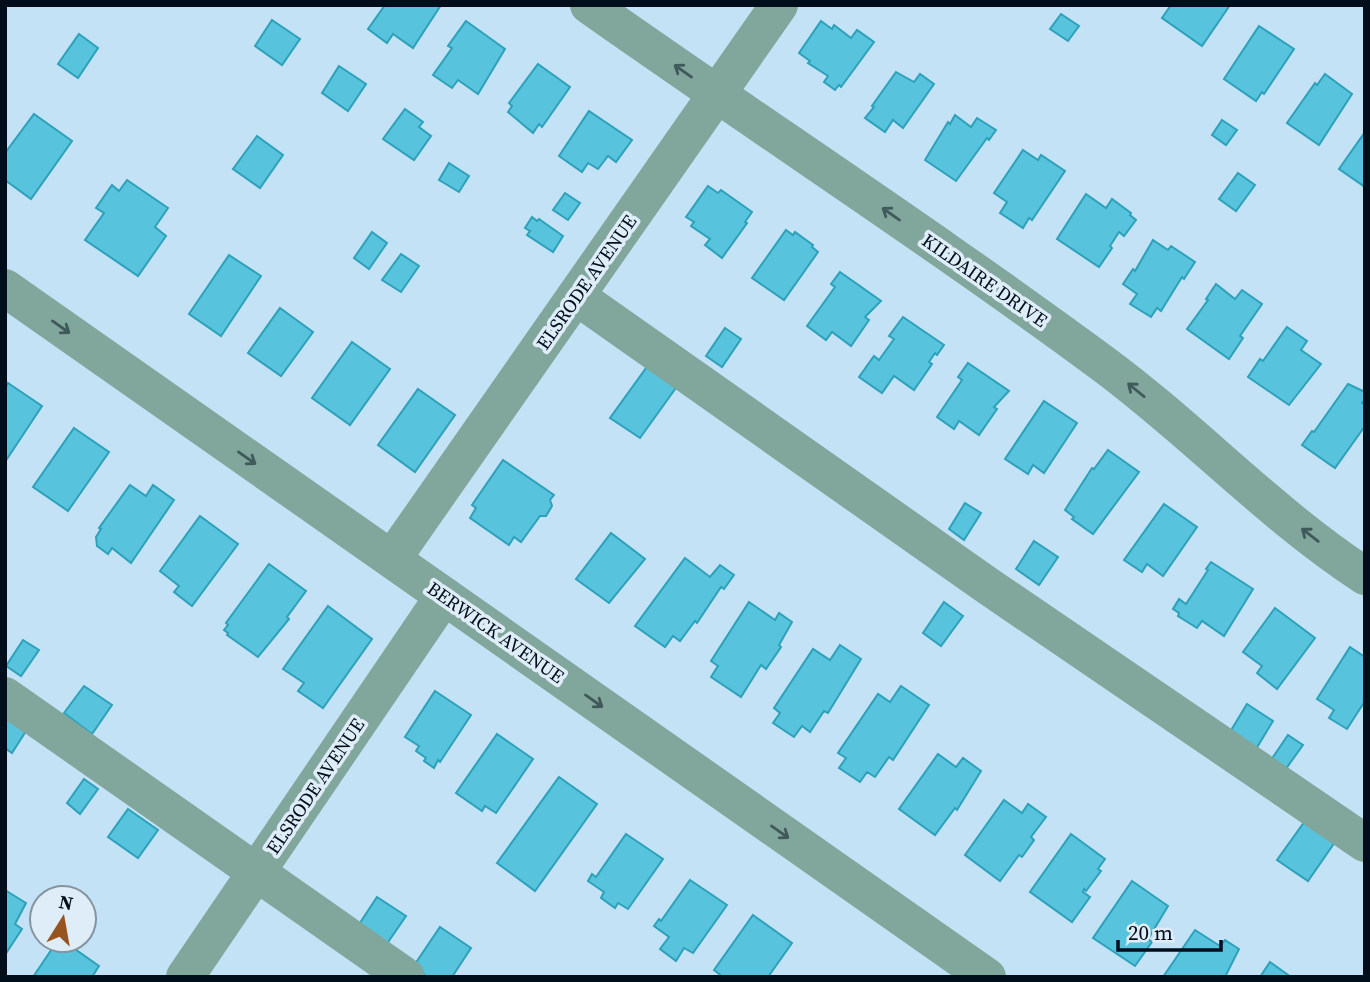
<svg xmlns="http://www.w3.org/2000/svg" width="1370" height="982" viewBox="0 0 1370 982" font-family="'Source Serif 4',serif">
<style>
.building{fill:#57c3dd;stroke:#2da1ba;stroke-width:2}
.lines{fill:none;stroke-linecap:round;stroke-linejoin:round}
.minor{stroke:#81a69c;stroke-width:38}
.oneway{stroke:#405a5c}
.labels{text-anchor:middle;stroke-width:7;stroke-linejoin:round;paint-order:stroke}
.street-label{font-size:19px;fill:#000e1b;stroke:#deedf7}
</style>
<rect width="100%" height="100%" fill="#c4e2f6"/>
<g class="building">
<path d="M385 5H441L413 48 393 34 387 43 368 29Z"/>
<path d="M1171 5H1230L1202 46 1162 18Z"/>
<path d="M1061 14 1079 26 1068 41 1050 29Z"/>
<path d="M272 20 300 39 282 65 255 46Z"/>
<path d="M466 21 505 49 478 94 458 80 452 88 433 75 452 48 448 46Z"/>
<path d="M821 21 832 29 834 25 851 38 857 30 874 42 841 87 839 85 835 90 824 82 828 76 808 63 810 61 799 53Z"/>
<path d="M1259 26 1294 49 1264 94 1262 92 1256 101 1224 79Z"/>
<path d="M79 34 98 48 78 78 58 64Z"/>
<path d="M538 64 570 87 542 127 539 124 533 133 508 112 512 106 509 103Z"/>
<path d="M339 66 366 84 348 111 322 93Z"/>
<path d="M896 72 914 82 920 74 934 84 903 128 893 120 885 132 865 118 874 107 872 106Z"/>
<path d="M1325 74 1352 94 1319 145 1287 123 1315 83 1317 85Z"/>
<path d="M405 109 423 122 419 127 431 136 414 160 383 139Z"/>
<path d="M589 111 632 140 616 162 608 156 598 169 588 163 582 172 559 156Z"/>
<path d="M34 114 72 141 31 199 5 180V153Z"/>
<path d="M955 115 971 127 977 118 996 130 989 140 987 138 956 181 925 160 948 122 950 124Z"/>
<path d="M1222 120 1237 130 1226 145 1212 135Z"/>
<path d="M1365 132V187L1339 169Z"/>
<path d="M257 136 283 155 260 188 233 169Z"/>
<path d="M1023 150 1038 160 1041 155 1065 171 1032 220 1029 218 1023 228 1000 213 1007 202 994 193Z"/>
<path d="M449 163 469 176 459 192 439 180Z"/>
<path d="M1238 173 1255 185 1236 211 1219 199Z"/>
<path d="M127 180 168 208 155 227 166 236 138 276 85 240 104 213 96 208 112 185 119 191Z"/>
<path d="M708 186 718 193 721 190 752 212 745 222 747 223 722 258 705 245 710 239 691 226 694 222 686 217Z"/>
<path d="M565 193 580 203 568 220 553 210Z"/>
<path d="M1086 194 1106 208 1112 199 1131 213 1130 215 1136 220 1124 236 1119 232 1110 246 1112 248 1099 267 1057 239Z"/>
<path d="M532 217 537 221 539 219 563 236 553 252 527 235 530 231 525 228Z"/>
<path d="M786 230 793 235 795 232 813 245 812 247 818 252 784 300 752 278Z"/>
<path d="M372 232 387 243 369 269 354 258Z"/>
<path d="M1153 240 1168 250 1171 246 1195 262 1184 279 1182 277 1161 311 1157 308 1151 317 1130 304 1137 294 1123 284 1133 269 1135 271Z"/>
<path d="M401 254 419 266 401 292 382 280Z"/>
<path d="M229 255 261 276 221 336 189 314Z"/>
<path d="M840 272 881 301 865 317 869 320 851 346 832 332 826 340 807 326 835 287 831 284Z"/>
<path d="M1216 284 1235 299 1242 290 1262 304 1240 336 1243 338 1229 359 1187 329 1208 300 1206 299Z"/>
<path d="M280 308 313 332 281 376 248 353Z"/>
<path d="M903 317 944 345 937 355 935 353 929 362 932 364 914 390 894 376 882 393 859 377 874 356 879 360 894 339 889 336Z"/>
<path d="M1287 327 1307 341 1301 350 1321 364 1289 405 1248 377 1260 359 1263 361Z"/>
<path d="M725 328 741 339 722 367 706 356Z"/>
<path d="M352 342 390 369 350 425 312 398Z"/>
<path d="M968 363 1009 391 994 407 997 409 979 435 959 421 954 429 937 417 962 380 958 377Z"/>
<path d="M649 364 678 385 640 438 610 418Z"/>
<path d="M8 383 42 406 5 462V388Z"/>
<path d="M1348 384 1365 392V399L1362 403 1365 405V426L1335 468 1302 445 1312 431 1314 432Z"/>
<path d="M418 389 455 415 415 472 378 445Z"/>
<path d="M1044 401 1077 423 1044 473 1033 465 1028 474 1005 459Z"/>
<path d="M74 428 109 452 68 511 33 487Z"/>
<path d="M1108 450 1139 472 1093 534 1072 519 1074 517 1065 510 1092 468 1094 469Z"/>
<path d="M503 460 554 495 550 500 552 506 546 516H540L521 542 514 537 509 545 470 518 476 508 472 505Z"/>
<path d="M130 485 146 496 153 485 174 500 131 563 112 548 108 554 97 546 96 537 101 529 99 528Z"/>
<path d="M965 503 981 513 964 540 949 529Z"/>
<path d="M1164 504 1197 527 1163 576 1147 564 1142 572 1124 560Z"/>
<path d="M200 516 238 544 192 606 174 592 179 586 160 571Z"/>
<path d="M611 533 645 559 609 603 576 579Z"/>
<path d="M1034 541 1058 557 1039 585 1016 569Z"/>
<path d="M685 558 710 577 720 565 734 575 724 589 721 587 697 623 695 621 680 641 673 636 665 647 635 626Z"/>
<path d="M1211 562 1253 589 1224 636 1202 621 1197 628 1178 616 1179 613 1173 609 1179 599 1186 604 1208 570 1206 569Z"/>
<path d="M269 564 306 591 287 617 289 619 258 657 227 635 228 633 224 630 228 625 226 623Z"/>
<path d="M749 602 775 620 779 613 792 622 779 645 781 647 766 669 761 665 741 697 711 677 718 666 711 661Z"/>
<path d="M944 602 963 616 941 646 923 633Z"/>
<path d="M328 606 372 639 323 708 298 691 304 683 283 669Z"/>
<path d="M1275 608 1315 638 1277 689 1257 673 1262 666 1243 652Z"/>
<path d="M23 640 39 650 21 676 6 666Z"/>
<path d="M840 645 861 659 828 713 824 711 810 732 802 726 794 737 773 723 780 713 774 708 813 649 830 660Z"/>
<path d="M1350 647 1365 657V701L1347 729 1329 718 1334 710 1317 699Z"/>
<path d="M84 686 112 705 92 734 64 713Z"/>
<path d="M901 686 929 705 893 760 889 757 875 777 867 772 860 782 839 768 846 758 838 753 878 694 890 702Z"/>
<path d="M435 691 471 715 440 762 438 760 434 768 424 761 426 758 416 751 419 746 405 737Z"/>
<path d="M1247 704 1273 721 1256 749 1230 732Z"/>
<path d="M5 718 26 731 12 753 5 748Z"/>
<path d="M497 734 533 759 496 813 485 806 482 811 456 793Z"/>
<path d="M1288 735 1303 745 1285 770 1271 760Z"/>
<path d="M938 754 956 767 963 758 981 771 957 810 955 808 935 835 899 809Z"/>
<path d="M559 777 597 804 535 891 497 863Z"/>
<path d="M84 779 98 789 80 814 67 803Z"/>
<path d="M1004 800 1022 813 1028 804 1046 817 1031 837 1034 840 1022 857 1019 855 1000 881 965 855Z"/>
<path d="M128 809 158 830 138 858 108 837Z"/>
<path d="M1305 821 1335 842 1308 881 1277 860Z"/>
<path d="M626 834 663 859 628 909 618 903 615 908 601 898 604 892 588 881 592 874 596 877Z"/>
<path d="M1071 834 1105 859 1098 869 1101 871 1086 891 1084 889 1083 892 1090 897 1072 922 1030 892Z"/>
<path d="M690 880 727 905 693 953 684 948 676 961 660 949 669 937 654 926 659 919 661 921Z"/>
<path d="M1132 881 1168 906 1150 936 1147 934 1145 937 1152 942 1135 966 1093 938Z"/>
<path d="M5 890 26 903 15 924 22 929 5 955Z"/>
<path d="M377 897 406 916 386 945 358 926Z"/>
<path d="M753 915 792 943 768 977H723L714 970Z"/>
<path d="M440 927 471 948 452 977H428L413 967Z"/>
<path d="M1195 930 1220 946 1225 940 1239 949 1225 977H1163Z"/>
<path d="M58 940H62L99 966 92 977H33Z"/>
<path d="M1270 962 1291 977H1260Z"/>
</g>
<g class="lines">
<g class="minor">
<path d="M589 5C759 125 934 239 1102 363 1193 430 1270 514 1365 576"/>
<path d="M5 288 987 977"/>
<path d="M576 296 988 586 1365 843"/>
<path d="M392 559 779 5"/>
<path d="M5 696 406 977"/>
<path d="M185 977 444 596"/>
</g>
</g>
<defs><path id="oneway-shaft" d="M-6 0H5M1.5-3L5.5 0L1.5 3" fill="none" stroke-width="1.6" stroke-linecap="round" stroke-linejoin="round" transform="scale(1.75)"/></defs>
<g class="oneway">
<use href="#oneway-shaft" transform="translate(683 71) rotate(-145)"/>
<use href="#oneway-shaft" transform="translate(891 214) rotate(-145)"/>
<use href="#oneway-shaft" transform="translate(61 327) rotate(35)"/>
<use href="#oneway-shaft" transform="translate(1136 390) rotate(-141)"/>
<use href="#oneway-shaft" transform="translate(247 458) rotate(35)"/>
<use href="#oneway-shaft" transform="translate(1310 535) rotate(-142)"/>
<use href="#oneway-shaft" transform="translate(594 701) rotate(35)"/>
<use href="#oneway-shaft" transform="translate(780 832) rotate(35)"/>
</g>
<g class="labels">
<g class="street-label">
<text transform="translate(985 280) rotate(35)" y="7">KILDAIRE DRIVE</text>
<text transform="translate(586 282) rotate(-55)" y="7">ELSRODE AVENUE</text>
<text transform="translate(496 632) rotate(35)" y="7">BERWICK AVENUE</text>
<text transform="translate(315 786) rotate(-56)" y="7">ELSRODE AVENUE</text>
</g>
</g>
<rect width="1370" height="982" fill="none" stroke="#000e1b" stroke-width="14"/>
<g transform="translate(63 919) rotate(11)"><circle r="33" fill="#deedf7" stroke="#85949f" stroke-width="2"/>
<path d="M0-5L12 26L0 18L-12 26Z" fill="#965520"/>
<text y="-10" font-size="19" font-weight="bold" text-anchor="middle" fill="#000e1b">N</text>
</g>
<path d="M1118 940v10h103v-10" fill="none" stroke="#000e1b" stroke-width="3.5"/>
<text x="1128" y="940" font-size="21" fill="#000e1b" stroke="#deedf7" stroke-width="5" paint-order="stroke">20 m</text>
</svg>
